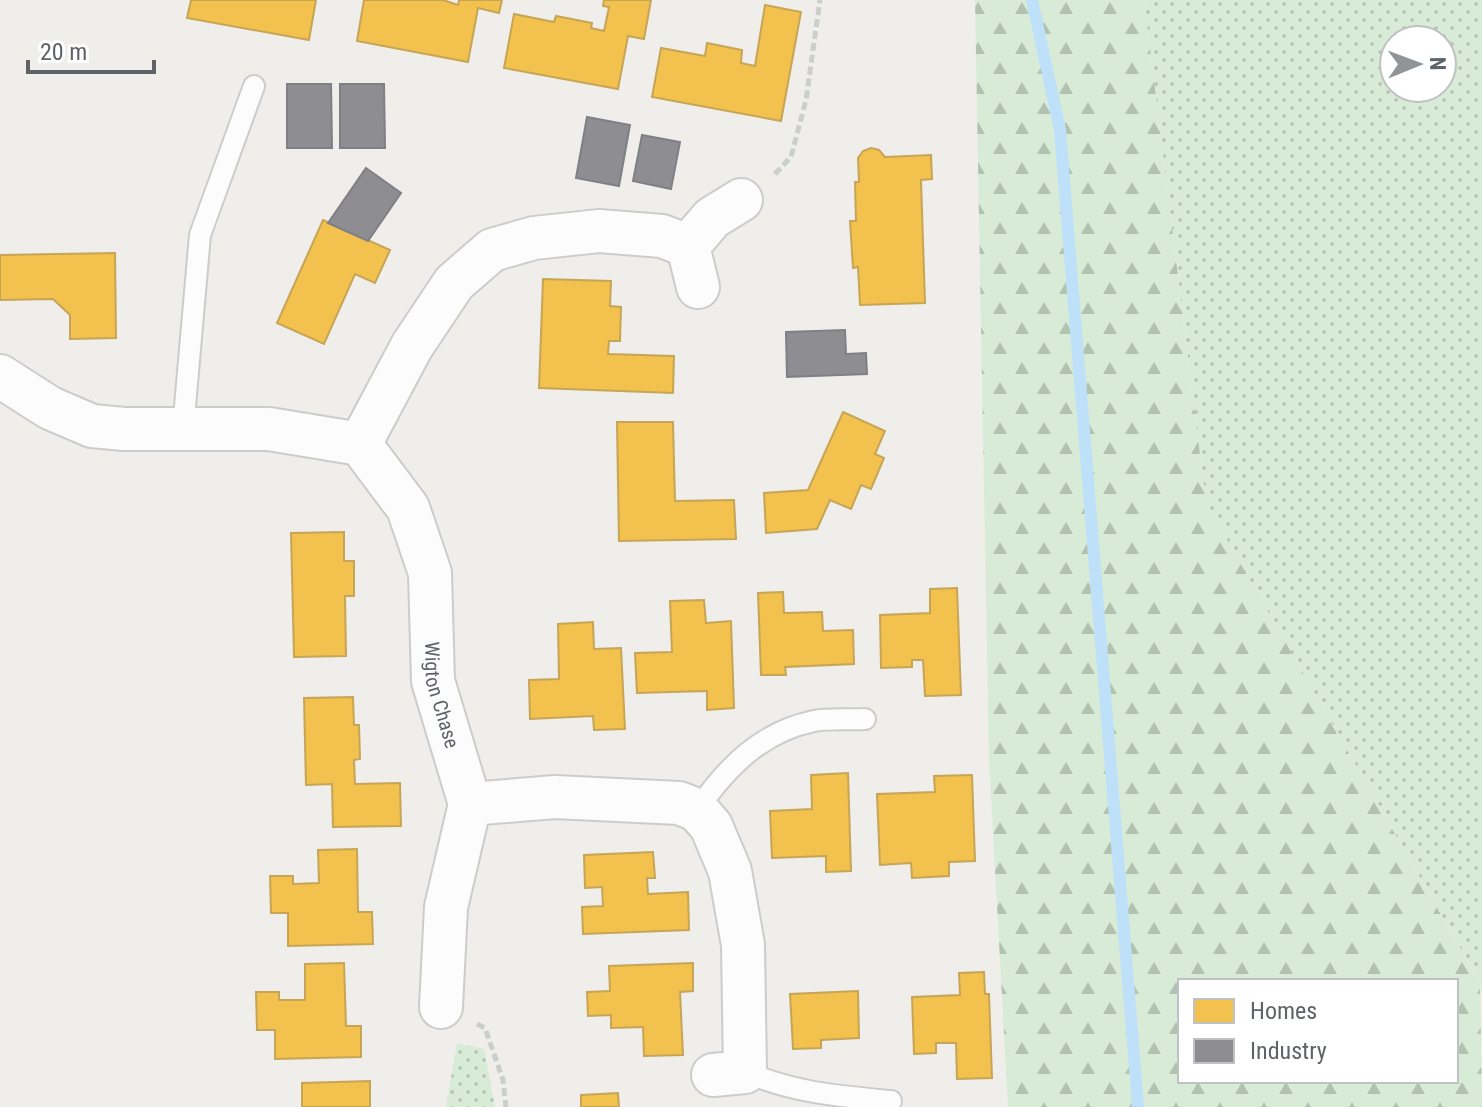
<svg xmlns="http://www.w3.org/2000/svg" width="1482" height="1107" viewBox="0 0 1482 1107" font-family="'Roboto Condensed',sans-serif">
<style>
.grass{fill:url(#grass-dots);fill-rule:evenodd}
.forest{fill:url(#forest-firs);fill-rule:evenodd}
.homes{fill:#f2c14e;stroke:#c6a556;stroke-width:2}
.industry{fill:#8d8d92;stroke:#7f8085;stroke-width:2}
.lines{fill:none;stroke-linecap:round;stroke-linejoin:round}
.stream{stroke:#bfe0f9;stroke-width:12}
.service-casing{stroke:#cbcccc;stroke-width:24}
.minor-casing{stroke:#cbcccc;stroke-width:46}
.path{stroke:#cacfcc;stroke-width:5;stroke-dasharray:8 4;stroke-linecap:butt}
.service{stroke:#fdfcfc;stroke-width:20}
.minor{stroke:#fdfcfc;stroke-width:42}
.labels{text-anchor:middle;stroke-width:8;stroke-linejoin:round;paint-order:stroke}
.street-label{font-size:20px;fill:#5f6368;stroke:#fff}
</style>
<defs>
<pattern id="grass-dots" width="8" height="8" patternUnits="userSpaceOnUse" patternTransform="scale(2)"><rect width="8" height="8" fill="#d8ebd6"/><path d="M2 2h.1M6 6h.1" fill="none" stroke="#b2c2b1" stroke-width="1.8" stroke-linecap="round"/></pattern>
<pattern id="forest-firs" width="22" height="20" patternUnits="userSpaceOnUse" patternTransform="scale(2)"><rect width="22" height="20" fill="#d8ebd6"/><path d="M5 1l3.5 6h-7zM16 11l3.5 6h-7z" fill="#b2c2b1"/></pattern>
</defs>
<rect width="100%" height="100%" fill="#efeeea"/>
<g class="grass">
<path d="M1144 0H1482V993L1480 982 1206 503ZM1394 40H1442V88H1394Z"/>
<path d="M457 1043 484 1049 495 1107H446Z"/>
</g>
<path class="forest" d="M975 0H1144L1206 503 1480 983 1482 1107H1008L989 759ZM1180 981H1456V1081H1180Z"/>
<g class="homes">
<path d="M191 0H316L309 40 187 18Z"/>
<path d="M364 0H443L458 5 459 0H502L499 13 478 8 468 62 357 41Z"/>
<path d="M604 0H651L644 39 628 36 618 89 504 68 514 14 554 22 556 16 592 23 591 28 604 31 609 7 603 6Z"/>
<path d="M765 5 801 12 781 121 652 97 661 48 705 56 707 43 742 50 741 63 755 66Z"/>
<path d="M871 148 879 150 885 157 931 155 932 179 921 180 925 303 860 305 858 267 853 268 850 221H856L855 182H859L858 158 863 151Z"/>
<path d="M323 220 390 250 375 283 355 274 324 344 277 323Z"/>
<path d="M115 253 116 338 70 339V315L53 299 0 300V255Z"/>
<path d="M543 279 611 281 610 306 621 307 620 341H609L608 354 674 356 673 393 539 388Z"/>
<path d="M843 412 885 431 875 454 884 458 871 489 861 485 851 509 830 500 817 529 766 533 764 493 808 490Z"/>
<path d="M617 422H673L675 501 734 500 736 539 619 541Z"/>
<path d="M344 532V561H354V596H345L346 656 294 657 291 533Z"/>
<path d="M957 588 961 695 925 696 923 660H912V667L881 668 880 615 930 613V589Z"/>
<path d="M783 592 784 613 822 612 823 631 853 630 854 664 785 667 786 675H761L758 593Z"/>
<path d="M704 600 706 623 731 621 734 708 707 710V691L637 693 635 653 672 652 670 601Z"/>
<path d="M593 622 594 649 621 648 625 729 594 730 593 716 530 719 529 680 559 679 558 624Z"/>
<path d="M353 697 354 725H359L360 759 354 760 355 784 400 783 401 826 333 827 332 784 306 785 304 698Z"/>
<path d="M848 773 851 871 826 872V856L772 858 770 811 812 809 811 775Z"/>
<path d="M972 775 975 861 949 862V876L912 878 911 863 880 865 877 794 935 792 934 776Z"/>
<path d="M357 849 358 912H372L373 944 288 946V913H271L270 876H293V884L319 883 318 850Z"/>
<path d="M653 852 655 878H647L648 894 688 892 689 930 583 934 582 907 603 906 602 887 585 888 584 855Z"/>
<path d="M344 963 346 1026H361V1057L275 1059V1030H257L256 992H279V1000H305V964Z"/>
<path d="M693 963V991L680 992 683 1055 644 1056 643 1027 611 1028V1015L588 1016 587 992 610 991 609 966Z"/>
<path d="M984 972 985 994H989L992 1078 957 1079 956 1043H936V1053L914 1054 912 997 960 995 959 973Z"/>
<path d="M858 991 859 1038 821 1040V1048L793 1049 790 994Z"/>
<path d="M370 1081V1107H302V1083Z"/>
<path d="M618 1093 619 1107H581V1095Z"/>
</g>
<g class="industry">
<path d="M287 84H331L332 148H287Z"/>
<path d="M340 84H384L385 148H340Z"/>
<path d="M587 117 630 125 619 186 576 178Z"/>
<path d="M642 135 680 142 671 189 633 181Z"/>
<path d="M366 168 401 193 368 241 328 223Z"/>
<path d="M845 330 846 354 866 353 867 374 787 377 786 332Z"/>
</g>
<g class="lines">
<path class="stream" d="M1032 0 1060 130 1138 1107"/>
<g class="service-casing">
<g id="service">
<path d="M183 429 200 235 254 86"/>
<path d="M697 810C727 767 761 732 814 721 830 718 848 720 865 719"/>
<path d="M745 1072C796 1093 837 1096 891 1101"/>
</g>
</g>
<g class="minor-casing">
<g id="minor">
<path d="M698 287 688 246 712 218 741 200"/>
<path id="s1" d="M0 376 50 408 92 426 124 429H269L360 444 408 508 430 573 433 681 470 804 555 797 679 803 697 810 711 826 730 871 743 945 745 1072 713 1075"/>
<path d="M360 444 412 346 454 283 492 250 534 238 599 231 662 236 688 246"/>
<path d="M441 1007 446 907 470 804"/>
</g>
</g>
<g class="path">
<path d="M775 174 791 157 806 100 820 0"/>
<path d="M477 1024 485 1028 503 1080 506 1107"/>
</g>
<use href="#service" class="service"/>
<use href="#minor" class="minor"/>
</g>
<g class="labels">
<g class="street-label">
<text dy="7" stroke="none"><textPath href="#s1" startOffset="646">Wigton Chase</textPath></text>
</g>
</g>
<rect x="1178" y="979" width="280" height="104" fill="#ffffff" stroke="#bfc1c3" stroke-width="2"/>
<rect x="1194" y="999" width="40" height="24" fill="#f2c14e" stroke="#bfc1c3" stroke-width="2"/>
<text x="1250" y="1019" font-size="24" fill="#5f6368">Homes</text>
<rect x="1194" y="1039" width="40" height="24" fill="#8d8d92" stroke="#bfc1c3" stroke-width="2"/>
<text x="1250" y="1059" font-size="24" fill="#5f6368">Industry</text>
<g transform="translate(1418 64) rotate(89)"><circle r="38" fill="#ffffff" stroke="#bfc1c3" stroke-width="2"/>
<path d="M0-6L14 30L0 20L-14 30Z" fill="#919496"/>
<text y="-12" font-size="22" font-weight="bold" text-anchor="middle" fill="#5f6368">N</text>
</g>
<path d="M28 60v12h126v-12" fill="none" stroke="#5f6368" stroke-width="4"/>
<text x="40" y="60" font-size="24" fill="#5f6368" stroke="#ffffff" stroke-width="6" paint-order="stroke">20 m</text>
</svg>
